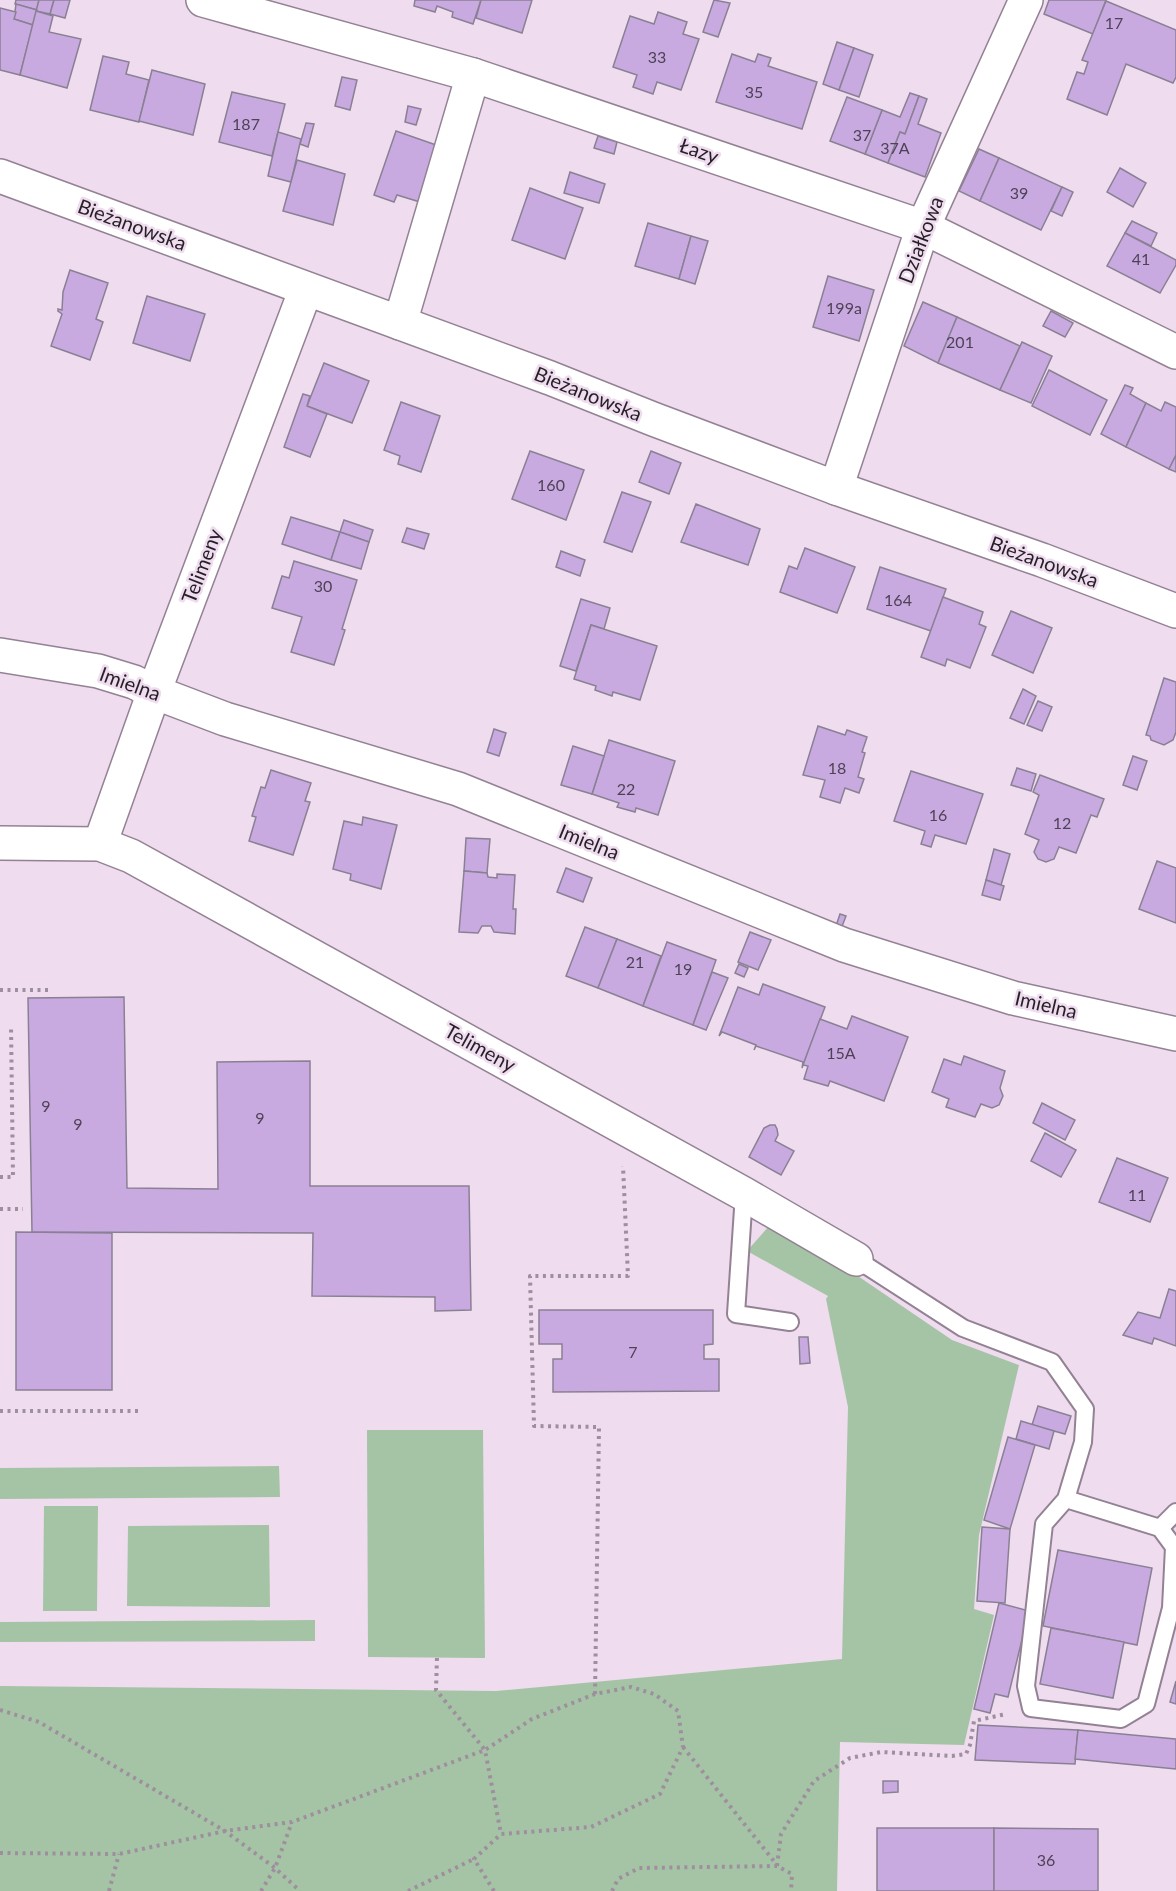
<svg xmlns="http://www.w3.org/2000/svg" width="1176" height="1891" viewBox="0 0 1176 1891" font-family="Lato,sans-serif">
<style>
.green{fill:#a5c4a5}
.building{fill:#c8aae1;stroke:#8a8094;stroke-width:1.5}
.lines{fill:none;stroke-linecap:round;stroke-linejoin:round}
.lane-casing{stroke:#938293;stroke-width:20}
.street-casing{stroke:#938293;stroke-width:36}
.secondary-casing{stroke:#938293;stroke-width:36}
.path{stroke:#9e8f9e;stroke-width:4;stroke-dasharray:3 4.5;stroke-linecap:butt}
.lane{stroke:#fff;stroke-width:16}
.street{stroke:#fff;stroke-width:33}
.secondary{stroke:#fff;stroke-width:33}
.labels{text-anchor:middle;stroke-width:5;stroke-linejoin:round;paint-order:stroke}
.number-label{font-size:16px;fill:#4e4255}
.street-label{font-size:20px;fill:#261f26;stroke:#efdcef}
</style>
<rect width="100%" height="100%" fill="#efdcef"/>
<g class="green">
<path d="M769 1226 849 1270 952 1340 1019 1365 979 1535 974 1609 994 1615 964 1745 840 1742 837 1891H0V1686L496 1691 842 1659 848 1407 826 1299 828 1296 747 1251Z"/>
<path d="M367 1430H483L485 1658 368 1657Z"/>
<path d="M279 1466 280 1497 0 1499V1468Z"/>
<path d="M44 1506H98L97 1611H43Z"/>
<path d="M269 1525 270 1607 127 1606 128 1526Z"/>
<path d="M315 1620V1641L0 1642V1622Z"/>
</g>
<g class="building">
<path d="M16 0H39L37 10 15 4Z"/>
<path d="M39 0H54L50 14 36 11Z"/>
<path d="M54 0H70L65 18 50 14Z"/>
<path d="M415 0H481L473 24 452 17 453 12 437 6 435 12 414 6Z"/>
<path d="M481 0H532L522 33 476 18Z"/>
<path d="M714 0 730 3 718 37 703 32Z"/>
<path d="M1049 0H1106L1093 34 1044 14Z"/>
<path d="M1106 1 1176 30V77L1173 83 1126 64 1107 115 1067 99 1077 72 1084 74 1088 62 1082 60Z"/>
<path d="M16 4 37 10 33 25 14 19Z"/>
<path d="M0 8 16 12 14 19 33 25 20 75 0 70Z"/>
<path d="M36 11 53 16 49 32 81 39 67 88 20 75Z"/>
<path d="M658 12 687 22 683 34 699 39 681 90 657 82 653 94 633 87 637 75 613 67 630 16 654 24Z"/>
<path d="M837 42 854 48 839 90 823 84Z"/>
<path d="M854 48 873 55 859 97 839 90Z"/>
<path d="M732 54 755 62 758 54 771 58 768 66 817 82 802 129 716 102Z"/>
<path d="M103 56 129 62 126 74 149 80 139 122 90 110Z"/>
<path d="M152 70 205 84 193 135 139 121Z"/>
<path d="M342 77 357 80 350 110 335 106Z"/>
<path d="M232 92 285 104 272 156 219 142Z"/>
<path d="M910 93 919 96 905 134 900 132 888 163 865 154 882 110 900 117Z"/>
<path d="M919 96 927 99 918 124 941 133 925 177 888 163 900 132 905 134Z"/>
<path d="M847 97 882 110 865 154 830 141Z"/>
<path d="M408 106 421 109 416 125 405 122Z"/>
<path d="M306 123 314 124 308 147 300 144Z"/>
<path d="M396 131 439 146 420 202 397 195 394 202 374 195Z"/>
<path d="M278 132 301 139 291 182 268 176Z"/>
<path d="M598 136 617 142 614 154 594 148Z"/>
<path d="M979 149 999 158 980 201 959 191Z"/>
<path d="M999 158 1062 187 1041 230 980 201Z"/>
<path d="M297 160 345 174 333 225 283 211Z"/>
<path d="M1120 168 1146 183 1133 207 1107 192Z"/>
<path d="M570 172 605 184 599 203 564 193Z"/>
<path d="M1062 187 1073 192 1062 216 1051 211Z"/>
<path d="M530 188 583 208 565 259 512 240Z"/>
<path d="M1132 221 1157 233 1151 246 1125 233Z"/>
<path d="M648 223 691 236 679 279 635 266Z"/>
<path d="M1125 233 1176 260V265L1160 293 1107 266Z"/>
<path d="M691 236 708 241 695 284 679 279Z"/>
<path d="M70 270 108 283 96 319 103 322 90 360 51 346 62 314 58 311V309L62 310 63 292Z"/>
<path d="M828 276 874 290 859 341 813 327Z"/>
<path d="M147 296 205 314 190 361 133 343Z"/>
<path d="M923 302 957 317 938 363 904 346Z"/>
<path d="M1051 311 1073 323 1065 337 1043 326Z"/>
<path d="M957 317 1020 346 1000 390 938 363Z"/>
<path d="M1022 342 1052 356 1031 403 1000 390Z"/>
<path d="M324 363 369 381 352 423 307 406Z"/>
<path d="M1049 370 1107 400 1090 435 1032 406Z"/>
<path d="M1125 385 1133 388 1130 394 1146 403 1126 447 1101 434Z"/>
<path d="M303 394 310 396 307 406 327 414 310 457 284 447Z"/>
<path d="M401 402 440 416 421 472 398 464 400 456 384 450Z"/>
<path d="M1165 402 1176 407V455L1169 469 1126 447 1146 403 1161 411Z"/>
<path d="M530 451 584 470 566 520 512 499Z"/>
<path d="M651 451 681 463 669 494 639 482Z"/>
<path d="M1176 455V472L1169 469Z"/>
<path d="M622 492 651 502 632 552 604 542Z"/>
<path d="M696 504 760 529 748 565 681 542Z"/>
<path d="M291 517 340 532 331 560 282 544Z"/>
<path d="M344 520 373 530 369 542 340 532Z"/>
<path d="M407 528 429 534 424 549 402 542Z"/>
<path d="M340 532 369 542 361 569 331 560Z"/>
<path d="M805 548 855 567 837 613 780 592 789 566 797 569Z"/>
<path d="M561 551 585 560 580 576 556 567Z"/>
<path d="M294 561 357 580 342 629 345 630 334 665 291 652 302 617 272 608 282 576 289 578Z"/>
<path d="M880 567 946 589 931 631 867 609Z"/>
<path d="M943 597 983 612 979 624 986 627 970 668 947 659 945 666 921 657Z"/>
<path d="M581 599 610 608 604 629 591 625 576 671 560 666Z"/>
<path d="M1011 611 1052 628 1033 673 992 655Z"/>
<path d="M591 625 657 646 640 700 613 692 612 696 595 690 596 686 574 679Z"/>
<path d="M1164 678 1176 682V732L1173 740 1164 745 1151 740 1150 736 1146 735Z"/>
<path d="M1023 689 1036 696 1024 724 1010 718Z"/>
<path d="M1038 701 1052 707 1042 731 1027 725Z"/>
<path d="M818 726 845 735 847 730 867 737 862 752 865 753 858 777 864 779 859 793 845 788 840 803 820 797 825 780 803 775Z"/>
<path d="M494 729 506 733 499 756 487 752Z"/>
<path d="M609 740 675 761 658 815 636 808 635 812 617 807 619 803 592 794Z"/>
<path d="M573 746 604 756 592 794 561 785Z"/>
<path d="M1133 756 1147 761 1137 790 1123 785Z"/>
<path d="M1017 768 1036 774 1031 791 1011 785Z"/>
<path d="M271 770 311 783 305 801 310 802 293 855 249 841 256 817 252 816 261 787 265 788Z"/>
<path d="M911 771 983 794 966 844 935 835 931 847 921 844 925 831 894 821Z"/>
<path d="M1040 775 1104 799 1097 817 1091 815 1076 853 1059 847 1054 859 1046 862 1038 859 1034 852 1039 840 1025 834 1039 795 1033 792Z"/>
<path d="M363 817 397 825 381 889 350 880 351 874 333 869 344 821 362 825Z"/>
<path d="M466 838 490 839 487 873 464 871Z"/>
<path d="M994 849 1010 854 1001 885 986 880Z"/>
<path d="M1157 861 1176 868V923L1139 909Z"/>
<path d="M566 868 592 878 583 902 557 892Z"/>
<path d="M464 871 487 873 488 877 497 878V874L515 875 513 909H516L515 934 494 932 491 926H482L478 933 459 932Z"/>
<path d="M986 880 1004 886 1000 900 982 895Z"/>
<path d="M840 914 846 916 841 929 836 926Z"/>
<path d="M585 927 617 939 598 988 566 976Z"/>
<path d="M750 932 771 940 758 970 738 962Z"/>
<path d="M617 939 661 956 643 1006 598 988Z"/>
<path d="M667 942 716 960 693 1025 643 1006Z"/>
<path d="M739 964 748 968 744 977 735 973Z"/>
<path d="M712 972 728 978 706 1030 693 1025Z"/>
<path d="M763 984 825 1007 802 1068 803 1062 756 1046 754 1050 756 1045 722 1032 719 1036 738 987 759 995Z"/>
<path d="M124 997 127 1188 218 1189 217 1062 310 1061V1186H469L471 1310 435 1311V1297L312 1296 313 1233 32 1232 28 998Z"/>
<path d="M852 1016 908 1037 884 1101 830 1081 828 1086 804 1079 808 1066 803 1065 820 1019 847 1029Z"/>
<path d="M964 1056 1005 1071 1000 1088 1003 1096 999 1105 992 1108 981 1104 975 1117 946 1107 949 1099 932 1092 944 1059 961 1065Z"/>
<path d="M1042 1103 1075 1120 1065 1140 1033 1123Z"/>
<path d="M770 1125H775L777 1129 778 1135 775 1141 794 1151 781 1175 749 1157 764 1128Z"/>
<path d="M1045 1133 1076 1150 1061 1177 1031 1161Z"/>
<path d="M1117 1158 1168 1178 1150 1222 1099 1202Z"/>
<path d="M16 1232 112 1233V1390H16Z"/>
<path d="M1169 1289 1176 1291V1346L1154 1338 1152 1344 1123 1335 1138 1312 1160 1318Z"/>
<path d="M539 1310H713V1344L704 1345V1359H719V1391L553 1392V1359H562V1344H539Z"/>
<path d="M799 1337H808L810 1363 800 1364Z"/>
<path d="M1038 1406 1071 1416 1065 1434 1032 1425Z"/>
<path d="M1021 1421 1054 1431 1049 1449 1016 1439Z"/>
<path d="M1008 1437 1035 1445 1010 1529 984 1520Z"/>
<path d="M982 1527 1010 1529 1005 1603 977 1601Z"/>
<path d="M1058 1550 1152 1568 1137 1645 1043 1626Z"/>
<path d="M999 1603 1029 1611 1008 1697 995 1694 990 1713 974 1709Z"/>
<path d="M1051 1628 1124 1642 1113 1698 1040 1684Z"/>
<path d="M1176 1681V1704L1170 1702Z"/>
<path d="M978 1725 1078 1730 1075 1764 975 1760Z"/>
<path d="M1078 1730 1176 1739V1769L1075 1759Z"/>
<path d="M883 1781H898V1792L883 1793Z"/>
<rect x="877" y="1828" width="117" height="63"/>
<path d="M994 1828 1098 1829V1891H994Z"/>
</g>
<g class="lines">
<g class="lane-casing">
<g id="lane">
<path d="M744 1194 736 1314 790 1322"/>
<path d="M856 1259 963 1328 1052 1362 1085 1409 1083 1442 1066 1499 1044 1524 1026 1686 1031 1708 1121 1719 1146 1704 1171 1608 1174 1547 1160 1528 1066 1499"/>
<path d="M1160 1528 1176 1512"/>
</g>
</g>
<g class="street-casing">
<g id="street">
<path d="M203 0 473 75 923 227 1176 352"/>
<path d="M400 323 473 75"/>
<path d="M836 488 923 227 1026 0"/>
<path d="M0 655 98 671 134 682 154 692 225 719 458 789 844 945 1013 998 1176 1034"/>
<path d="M0 843 100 844 131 856 744 1194 856 1259"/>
<path d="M100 844 154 692 306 289"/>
</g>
</g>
<g class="secondary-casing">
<path id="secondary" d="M0 176 550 378 653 419 836 488 1042 560 1176 611"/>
</g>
<g class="path">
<path d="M0 990H51"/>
<path d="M0 1177H13L11 1026"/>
<path d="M0 1209H23"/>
<path d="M0 1411H140"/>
<path d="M595 1694 599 1427 534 1426 530 1276H628L623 1166"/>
<path d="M0 1710 39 1722 225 1831 275 1868 300 1891"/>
<path d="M683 1747 777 1865"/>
<path d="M0 1853 119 1854 225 1831 292 1822 485 1750 436 1690 437 1657"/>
<path d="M777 1866 781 1834 814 1781 850 1758 881 1752 952 1756 966 1754 970 1745 974 1721 1006 1714"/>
<path d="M109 1891 119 1854"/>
<path d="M261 1891 275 1868 292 1822"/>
<path d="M408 1891 474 1859"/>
<path d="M494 1891 474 1859 501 1834 591 1827 660 1794 683 1747 678 1711 654 1694 631 1687 595 1694 532 1719 485 1750 501 1834"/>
<path d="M612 1891 618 1879 639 1868 777 1866 792 1874 791 1891"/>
</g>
<use href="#lane" class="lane"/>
<use href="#street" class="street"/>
<use href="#secondary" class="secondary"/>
</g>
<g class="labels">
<g class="number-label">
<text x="1114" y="29">17</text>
<text x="657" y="63">33</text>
<text x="754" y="98">35</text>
<text x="246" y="130">187</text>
<text x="862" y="141">37</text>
<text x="895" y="154">37A</text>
<text x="1019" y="199">39</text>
<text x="1141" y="265">41</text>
<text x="844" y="314">199a</text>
<text x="960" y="348">201</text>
<text x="551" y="491">160</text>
<text x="323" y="592">30</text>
<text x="898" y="606">164</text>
<text x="837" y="774">18</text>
<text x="626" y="795">22</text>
<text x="938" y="821">16</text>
<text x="1062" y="829">12</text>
<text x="635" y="968">21</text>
<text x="683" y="975">19</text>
<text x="841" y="1059">15A</text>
<text x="46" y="1112">9</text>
<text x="260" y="1124">9</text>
<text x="78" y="1130">9</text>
<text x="1137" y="1201">11</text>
<text x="633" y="1358">7</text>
<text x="1046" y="1866">36</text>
</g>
<g class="street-label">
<text transform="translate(699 151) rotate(19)" y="7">Łazy</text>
<text transform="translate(132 225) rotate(20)" y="7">Bieżanowska</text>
<text transform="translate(921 240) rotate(-69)" y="7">Działkowa</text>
<text transform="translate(588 394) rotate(22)" y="7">Bieżanowska</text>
<text transform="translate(1044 562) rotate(20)" y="7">Bieżanowska</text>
<text transform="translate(202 566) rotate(-69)" y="7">Telimeny</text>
<text transform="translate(130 684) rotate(20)" y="7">Imielna</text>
<text transform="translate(589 842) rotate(22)" y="7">Imielna</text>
<text transform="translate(1046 1005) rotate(13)" y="7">Imielna</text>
<text transform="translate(480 1048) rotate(29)" y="7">Telimeny</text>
</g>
</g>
</svg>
